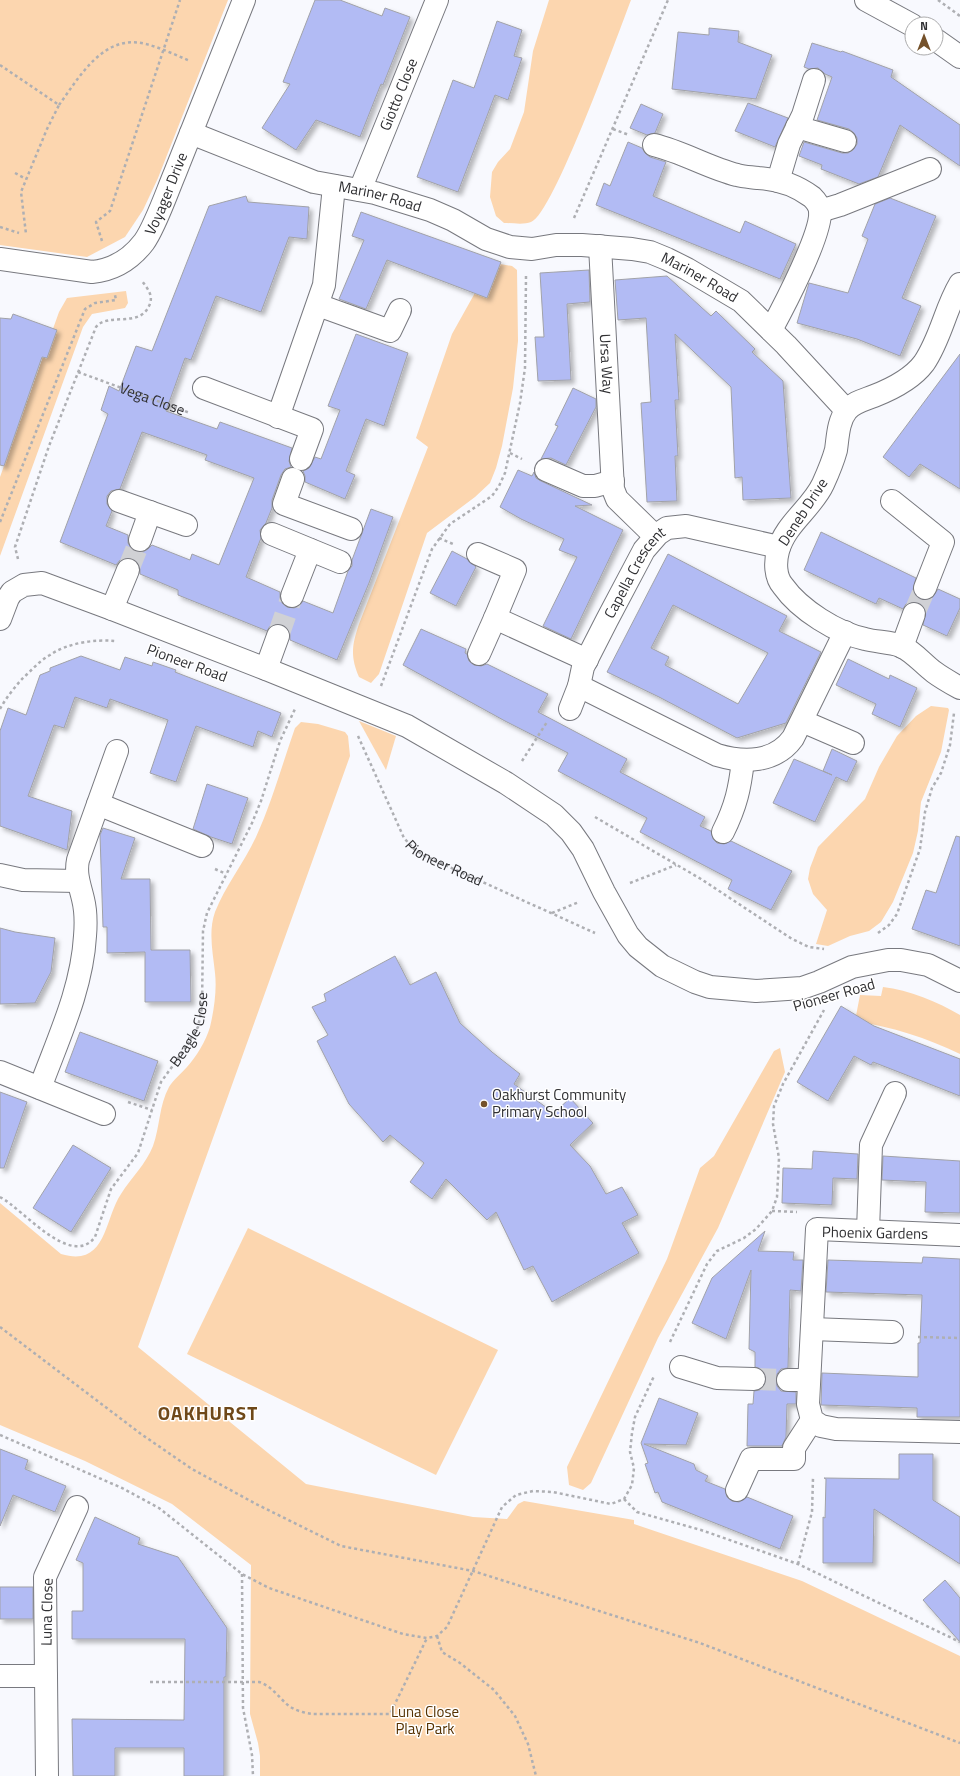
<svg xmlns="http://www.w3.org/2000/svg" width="960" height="1776" viewBox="0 0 960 1776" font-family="'Titillium Web',sans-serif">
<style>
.green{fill:#fcd6af}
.building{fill:#b2bbf4;stroke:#a1a2a8;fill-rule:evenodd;filter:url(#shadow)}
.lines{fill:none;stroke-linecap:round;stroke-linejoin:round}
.minor-tunnel{stroke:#d0d1d5;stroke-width:22;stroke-dasharray:22 11;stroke-linecap:butt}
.minor-casing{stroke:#78797f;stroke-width:24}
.path{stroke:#aeafb3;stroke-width:2.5;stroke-dasharray:3 3;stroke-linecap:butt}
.minor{stroke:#fff;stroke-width:22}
.poi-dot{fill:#74512a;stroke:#fff;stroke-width:1.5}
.labels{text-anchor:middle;stroke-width:3;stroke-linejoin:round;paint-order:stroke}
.street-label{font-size:15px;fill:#2f2f32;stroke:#fff}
.poi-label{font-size:15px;fill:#2f2f32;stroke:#fff;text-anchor:start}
.park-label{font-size:15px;fill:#553100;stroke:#fff}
.district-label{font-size:19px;font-weight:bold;letter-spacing:1px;fill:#6e4819;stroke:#fff}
</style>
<defs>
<filter id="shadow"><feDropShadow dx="3.5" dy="3.5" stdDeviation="2" flood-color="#0004"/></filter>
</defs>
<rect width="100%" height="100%" fill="#f8f9fe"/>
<g class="green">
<path d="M0 0H228L158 178 143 210 125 237 87 257 0 245Z"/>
<path d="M549 0H631C619 31 553 215 531 222 524 225 512 223 504 223L496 216 490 197 492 172 498 162 510 149 524 112 533 51Z"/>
<path d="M500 264 512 266 517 270 518 341 513 388 502 446 496 468 490 483 475 497 427 533 379 674 371 683 359 677C350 656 352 645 359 624L428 447 416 438 452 334 490 266Z"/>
<path d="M126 291 128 303 125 308 92 314 83 327 0 556V477L59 312 67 298Z"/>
<path d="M931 706 948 708 949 710 941 752 921 802 918 831 913 853 893 902 881 922 869 931 850 936 828 946 816 944 827 910 813 894 808 879 810 868 818 847 865 799 879 767 897 736 916 716Z"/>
<path d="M359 721 396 736 386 770Z"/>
<path d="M301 722 318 724 345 732 348 736 350 756 138 1347 306 1484 473 1517 507 1519 518 1504 524 1501 634 1520V1524L802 1581 960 1656V1776H260V1756L258 1743 250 1714 251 1565 172 1504 85 1461 0 1425V1203L61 1254C107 1268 104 1219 121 1194 131 1178 146 1164 153 1146 160 1127 159 1105 169 1087 173 1080 181 1074 187 1067 196 1057 206 1041 210 1027 214 1010 217 990 215 973 213 953 208 932 215 912 225 886 244 863 256 837 272 802 282 765 295 728Z"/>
<path d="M883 987C909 990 938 1002 960 1015V1054C927 1038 892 1027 855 1021L860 995 881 996Z"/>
<path d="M780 1048 785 1072 718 1228 658 1338 591 1483 583 1490 569 1485 567 1467 667 1259 700 1168 714 1156 774 1051Z"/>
<path d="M248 1228 498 1350 436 1475 187 1354Z"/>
</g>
<g class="building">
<path d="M315 0H340L382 16 385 8 410 17 383 85 381 84 360 137 316 120 296 150 262 128 290 84 283 82Z"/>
<path d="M497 21 522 30 514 56 522 58 508 100 495 95 458 192 417 177 453 80 474 88Z"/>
<path d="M709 28 739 31 738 42 772 55 756 99 672 89 678 32 709 35Z"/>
<path d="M812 43 841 52 842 51 893 70 891 77 960 125V166L900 125 878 177 859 184 821 169 822 165 799 156 804 142 842 153H848L853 150 857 144V138L854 133 849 129 817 120 832 77 825 74 818 68 809 69 804 67Z"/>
<path d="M748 103 788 118 775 147 735 131Z"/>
<path d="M641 104 663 114 655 133 647 135 630 128Z"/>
<path d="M628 142 642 148 645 153 650 157 666 162 653 196 740 233 745 221 796 244 780 279 596 205 604 183 610 186Z"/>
<path d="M246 196 248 202 309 207 307 239 289 237 261 312 216 296 191 360 185 358 166 411 217 429 220 422 292 448 289 461 291 467 285 469 281 475 272 500V508L266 523 260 530 261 538 246 577 280 592V598L282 603 287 607 294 608 299 606 303 601 333 613 348 571 352 566V560L371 509 393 517 369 583 337 660 290 640V633L288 628 283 624H275L270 626 267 631 178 595V590L140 574V569L138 563 133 559 126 558 120 560 116 565 60 542 108 414 101 410 109 386 119 391 136 346 152 351 209 206ZM142 432 207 455 205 460 254 478 219 565 192 554 190 560 152 545 148 549 143 552H136L131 548 128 543V535L106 526 112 511 107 504V496L111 491 120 489Z"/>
<path d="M890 198 936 216 902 298 921 306 900 356 857 339 797 323 809 283 848 293 868 239 862 236 875 204Z"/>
<path d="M361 212 501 262 487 298 387 260 366 309 339 299 364 240 352 236Z"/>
<path d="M589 270 590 302 567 304 571 380 538 381 535 337H544L540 273Z"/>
<path d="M667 276 711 316 716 311 755 349 752 352 783 381 791 498 743 500 742 477 735 478 731 387 675 334 679 400H675L678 456H675L677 501 647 502 641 403 651 402 646 318 618 320 615 280Z"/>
<path d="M13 314 57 330 47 358 42 357 4 466 0 465V318L11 319Z"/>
<path d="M356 334 408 353 384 426 366 419 346 471 355 475 345 499 305 482V476L303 471 309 468 315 457 321 459 340 410 328 406Z"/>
<path d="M960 354V489L920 464 909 477 883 457Z"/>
<path d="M573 388 596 399V407L566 465 551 458 541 459 558 426 555 425Z"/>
<path d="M518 470 532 476 534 472 536 478 541 481 592 505 575 506 623 530 571 639 543 626 577 557 559 550 564 539 521 519 500 507Z"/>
<path d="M821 532 916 578 913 590 915 595 920 599 926 600 932 598 938 589 960 599V608L947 636 923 625 926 611 924 606 919 602H911L906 604 903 609 879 598 876 604 804 570Z"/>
<path d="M452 551 467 559 476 567 456 606 430 593Z"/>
<path d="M668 554 787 616 779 631 821 652 786 723 737 738 659 697 607 672ZM673 605 768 653 738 704 665 665 669 657 651 648Z"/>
<path d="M421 629 466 649 465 653 467 654 469 661 474 665 481 666 487 664 548 694 538 712 627 759 620 772 705 817 700 826 711 831 713 839 717 843 724 844 731 841 792 871 771 910 728 889 732 880 640 832 647 818 558 771 568 753 505 721 403 665Z"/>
<path d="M81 656 120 670 125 657 152 666 153 662 176 670 175 672 281 713 272 737 258 731 253 747 196 726 176 782 150 773 168 720 110 699 107 708 75 697 64 728 54 725 28 796 72 811 67 850 0 826V731L8 708 26 715 40 675 50 671V668Z"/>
<path d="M848 659 889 679 890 675 917 688 900 727 872 714 876 704 836 685Z"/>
<path d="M832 749 857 761 847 782 836 777 815 822 773 803 794 759 832 775 823 771Z"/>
<path d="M207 784 248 798 232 844 211 837 193 829Z"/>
<path d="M103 828 135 838 121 879H150L151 950H190L191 1002H145V952L107 953V927H103L100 835Z"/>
<path d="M956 836 960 837V946L912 929 926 890 936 893Z"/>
<path d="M0 928 15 932 55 938 51 972 35 1003 0 1004Z"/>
<path d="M395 956 410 985 436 972 460 1023 492 1052 520 1074 514 1084 554 1113 570 1098 593 1123 570 1145 590 1166 606 1194 622 1187 638 1215 622 1223 639 1253 552 1302 533 1266 524 1270 496 1212 487 1220 446 1179 432 1199 410 1182 424 1163 390 1135 383 1142 349 1104 317 1041 328 1035 312 1007 326 1001 324 994Z"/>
<path d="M841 1006 874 1026 960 1059V1096L873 1062 871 1065 854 1056 828 1101 797 1082Z"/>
<path d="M80 1032 158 1061 144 1101 65 1072Z"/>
<path d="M0 1092 27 1102 4 1168H0Z"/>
<path d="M73 1145 111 1168 71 1232 33 1208Z"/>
<path d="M813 1151 858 1154 857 1179 833 1178 832 1205 782 1203 783 1168 812 1169Z"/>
<path d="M883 1156 960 1161V1213L925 1212 926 1182 882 1180Z"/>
<path d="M765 1231 758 1251 794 1252 793 1260H803L801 1291 790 1290 788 1368 781 1369 777 1374 776 1380 777 1386 781 1391 796 1392V1404H787L786 1437 782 1446H747L748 1404H753L754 1391 760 1390 764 1386 766 1379 765 1373 761 1369 755 1367V1352L749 1349 751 1270 726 1339 692 1323 712 1278Z"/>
<path d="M923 1257 960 1259V1417H917V1408L821 1405 822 1373 918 1377V1343H920L922 1295 826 1292 828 1260 922 1263Z"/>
<path d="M659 1398 698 1413 686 1445 644 1444 694 1464 696 1470 708 1476 705 1481 725 1489 727 1497 732 1501 739 1502 747 1497 793 1516 780 1549 662 1502 658 1492 655 1493 645 1464 648 1463 641 1443Z"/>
<path d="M0 1449 28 1460 25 1469 66 1486 55 1512 13 1495 0 1526Z"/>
<path d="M899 1454H933V1500L960 1517V1564L874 1509 873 1563H823V1517L825 1518 826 1479 824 1478 899 1479Z"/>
<path d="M95 1517 140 1538 138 1544 178 1557 227 1628 226 1677H224V1776H184V1748H115V1776H73L72 1719 184 1720 185 1639H72V1611H83V1563L76 1560Z"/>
<path d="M945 1580 960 1598V1642L923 1600Z"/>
<rect x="0" y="1587" width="33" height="32"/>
</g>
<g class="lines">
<g class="minor-tunnel">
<path d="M128 570 140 540"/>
<path d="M914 614 925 588"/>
<path d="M278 636 292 596"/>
<path d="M754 1379 788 1380"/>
</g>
<g class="minor-casing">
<g id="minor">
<path d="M866 0 912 25"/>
<path d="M936 40 960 57"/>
<path d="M797 127 845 141"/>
<path id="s4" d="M191 133 314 182 375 193 430 210 453 220 486 239 510 247 532 249 556 245H582L632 249 650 252 667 259 687 269 741 301 786 345 846 410"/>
<path d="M654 145C683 152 709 168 737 175 744 177 751 177 758 178 777 179 797 186 812 197 815 200 819 205 820 210 823 232 783 308 771 330"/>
<path d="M778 181 789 144 803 115 814 80"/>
<path id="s5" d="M360 190 437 0"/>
<path d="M820 211 840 205 930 169"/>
<path id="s6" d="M600 246 613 489 617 499 655 536"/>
<path id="s7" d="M0 259 92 272C113 270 131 259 144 242 155 227 167 192 175 173 198 115 221 58 244 0"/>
<path d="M960 284C945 309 941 338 924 363 912 379 892 389 874 396 864 400 854 402 847 410 838 421 838 436 836 450 833 461 828 473 823 484 812 508 785 524 778 551 775 562 775 577 783 586 800 610 837 633 865 639 876 642 891 642 901 646 914 652 923 664 934 672 942 678 951 683 960 688"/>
<path d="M318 305 390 331 400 310"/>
<path d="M204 388 312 429 301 459"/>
<path d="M278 417 324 285 334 186"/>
<path d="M546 470 583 486H595L613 481"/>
<path d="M293 479 284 504 351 529"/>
<path d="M119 501 186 525"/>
<path d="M892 501 943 542 925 588"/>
<path d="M272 534 340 562"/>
<path d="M140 540 150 512"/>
<path d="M478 554 515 570 495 618 587 660"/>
<path d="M292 596 310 550"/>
<path d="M112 609 128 570"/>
<path d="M0 619 8 598 12 592 24 585 42 583 112 609 266 669 407 726 506 783 554 815 571 832 583 849 604 892 628 935 638 947 662 966 695 982 710 987 756 991 802 988 819 982 852 967 888 960H901L928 965 960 981"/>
<path d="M902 647 914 614"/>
<path d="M479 654 495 618"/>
<path d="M266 669 278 636"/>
<path d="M579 686 717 755C744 763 775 763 793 738L845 632"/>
<path id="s8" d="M570 709 579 686 583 667 607 620 644 550 658 534 667 528 686 526 779 547"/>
<path d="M802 721 853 743"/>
<path d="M98 804 202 846"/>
<path d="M723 832C736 806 740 788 743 760"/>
<path d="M0 875 23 880 78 881"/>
<path d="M0 1072 104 1114"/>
<path d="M40 1088C58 1039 82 989 85 936 86 924 86 911 83 899 80 886 75 874 78 860L117 751"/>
<path d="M868 1231 871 1145 895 1093"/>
<path d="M960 1235 817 1229 808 1404 812 1420 821 1426 836 1429 960 1432"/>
<path d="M812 1329 892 1332"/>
<path d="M681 1367 717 1378 754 1379"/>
<path d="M788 1380H809"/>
<path d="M737 1490 751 1459H794V1448L812 1420"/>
<path d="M0 1676H46"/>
<path d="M47 1776 45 1577 77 1507"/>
</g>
</g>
<g class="path">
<path d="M938 0 960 16"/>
<path d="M0 65 59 105 47 129 21 192 26 234"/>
<path d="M59 105C80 76 104 33 146 44 161 48 176 55 190 61"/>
<path d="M613 129 629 135"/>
<path d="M15 173 26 179"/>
<path d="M574 218 668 0"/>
<path d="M0 227 19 233"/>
<path d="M102 241 96 222 110 211 180 0"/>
<path id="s1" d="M78 372 190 413"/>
<path d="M510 453 522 459"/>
<path d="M0 522 85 309 95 303 116 300 115 295"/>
<path d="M439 538 453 544"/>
<path d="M18 559 15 547 49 446 96 327C108 312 139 328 149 306 154 296 148 289 142 281"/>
<path d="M381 686 432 549 450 524 492 496 499 486 505 473 520 403 525 368 526 276"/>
<path d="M0 709C6 698 14 688 22 679 31 671 39 661 50 655 67 643 95 639 115 641"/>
<path id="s2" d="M358 736 404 838 414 849 425 856 595 933"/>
<path d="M522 761 547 722"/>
<path d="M595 817 701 879 792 939 809 947 824 949"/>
<path d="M215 869 226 874"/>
<path d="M630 883 676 865"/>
<path d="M552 913 579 902"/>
<path d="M878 933 889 925 897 914 920 849 925 812 932 788 941 773 950 745 954 713"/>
<path d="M128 1102 152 1110"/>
<path id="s3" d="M0 1197C23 1209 71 1269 95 1237L111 1189 138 1153 161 1082 182 1053 198 1027 202 1007 203 931 207 913 252 823 261 801 280 741 295 709"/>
<path d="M772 1211 797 1212"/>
<path d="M0 1327 141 1434 192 1469 256 1504 341 1546 473 1571 700 1643 960 1743"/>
<path d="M918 1337 960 1338"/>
<path d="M670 1342 707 1264 717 1251 744 1238 756 1229 772 1211 777 1197 779 1158 773 1124 774 1106 783 1084 824 1010"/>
<path d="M0 1435 122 1488 159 1508 242 1574 269 1588 403 1634 427 1638 437 1636 447 1627 502 1507 516 1495 533 1491 553 1492 611 1504 624 1499 632 1485 634 1468 630 1452 632 1433 635 1417 654 1376"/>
<path d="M624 1499 637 1512 701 1530 798 1564 960 1642"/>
<path d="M798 1564 812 1512 813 1478"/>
<path d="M242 1574 243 1708 252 1755 253 1776"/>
<path d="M437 1636 442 1652 460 1663 494 1690 515 1716 528 1744 536 1776"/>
<path d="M150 1682H259C272 1686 279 1698 289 1706 296 1711 305 1713 313 1714H390L427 1638"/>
</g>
<use href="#minor" class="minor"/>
</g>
<circle class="poi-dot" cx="484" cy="1104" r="4"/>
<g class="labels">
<g class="street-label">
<text dy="5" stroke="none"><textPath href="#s5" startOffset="103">Giotto Close</textPath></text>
<text dy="5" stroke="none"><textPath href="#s7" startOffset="208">Voyager Drive</textPath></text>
<text dy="5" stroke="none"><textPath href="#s4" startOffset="200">Mariner Road</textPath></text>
<text dy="5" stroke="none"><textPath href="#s4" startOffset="537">Mariner Road</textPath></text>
<text dy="5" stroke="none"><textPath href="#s6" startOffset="118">Ursa Way</textPath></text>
<text dy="5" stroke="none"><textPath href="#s1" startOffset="79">Vega Close</textPath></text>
<text transform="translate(803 512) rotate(-57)" y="5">Deneb Drive</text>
<text dy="5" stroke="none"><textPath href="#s8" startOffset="152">Capella Crescent</textPath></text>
<text transform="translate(187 663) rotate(20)" y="5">Pioneer Road</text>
<text dy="5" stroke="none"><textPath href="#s2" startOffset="160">Pioneer Road</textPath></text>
<text transform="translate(834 995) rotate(-16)" y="5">Pioneer Road</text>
<text dy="5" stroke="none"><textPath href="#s3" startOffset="345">Beagle Close</textPath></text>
<text transform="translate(875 1233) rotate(1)" y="5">Phoenix Gardens</text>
<text transform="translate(47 1612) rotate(-89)" y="5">Luna Close</text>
</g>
<g class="poi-label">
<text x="492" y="1100">Oakhurst Community<tspan x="492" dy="17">Primary School</tspan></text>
</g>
<g class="park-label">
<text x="425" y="1717">Luna Close<tspan x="425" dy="17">Play Park</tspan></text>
</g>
<g class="district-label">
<text x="208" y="1420">OAKHURST</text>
</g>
</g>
<g transform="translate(924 36)"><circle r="19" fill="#ffffff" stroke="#acacad"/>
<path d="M0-3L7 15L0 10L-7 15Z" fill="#74512a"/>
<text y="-6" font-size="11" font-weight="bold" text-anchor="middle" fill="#2f2f32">N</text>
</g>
</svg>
